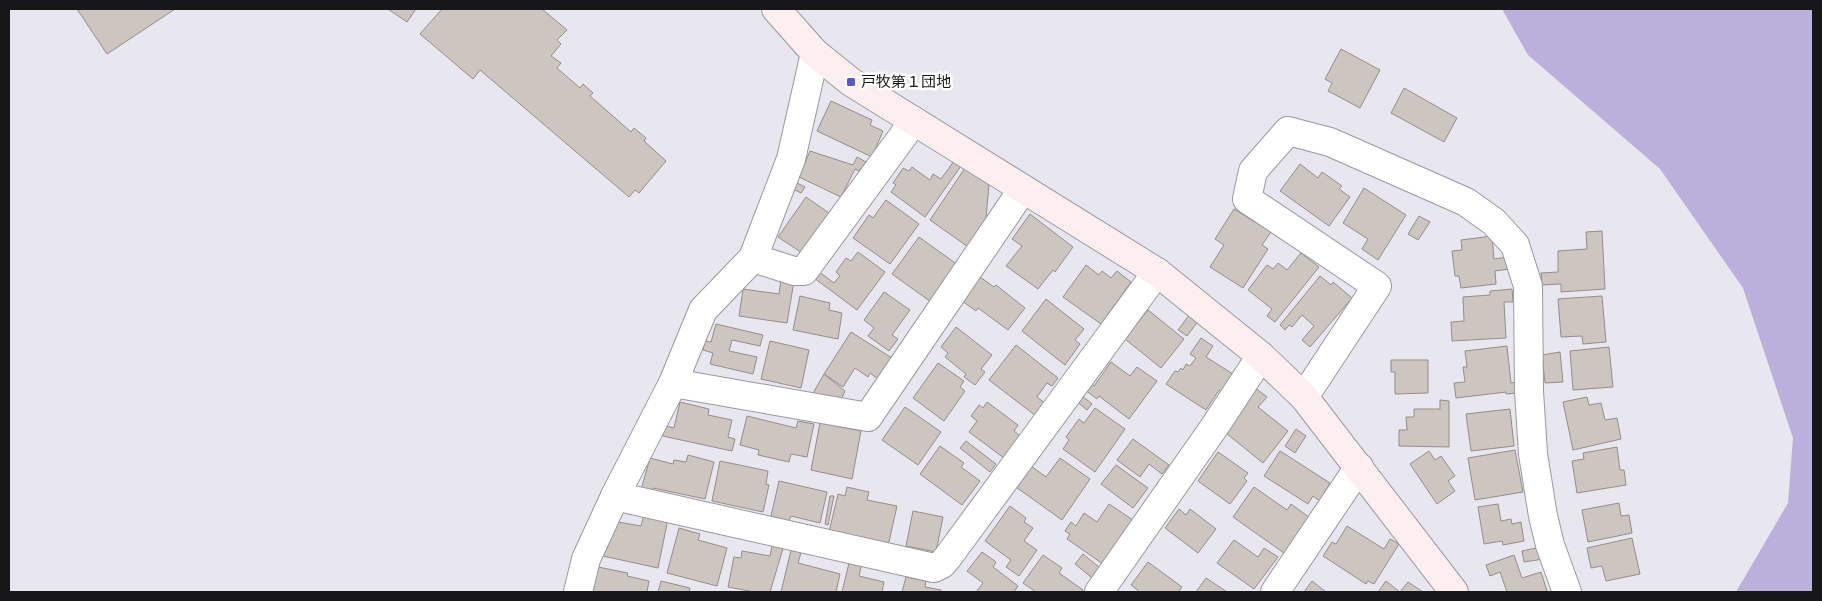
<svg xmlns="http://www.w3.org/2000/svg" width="1822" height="601" viewBox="0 0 1822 601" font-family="Ubuntu,'Noto Sans JP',sans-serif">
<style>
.green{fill:#bbb0db}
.building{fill:#cdc5c0;stroke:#948d88}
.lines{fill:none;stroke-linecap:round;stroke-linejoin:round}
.street-casing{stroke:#9a98a0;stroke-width:30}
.secondary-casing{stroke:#9a98a0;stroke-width:30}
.street{stroke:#fff;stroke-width:28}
.secondary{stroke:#fdeef0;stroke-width:28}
.poi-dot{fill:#5857ce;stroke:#fff;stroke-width:2}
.labels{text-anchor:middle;stroke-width:5;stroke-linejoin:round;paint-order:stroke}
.poi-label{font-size:15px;fill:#171619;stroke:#fff;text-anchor:start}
</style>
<rect width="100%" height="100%" fill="#e8e6ee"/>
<path class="green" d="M1502 9H1813V592H1736L1788 503 1793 438 1743 288 1660 169 1528 55Z"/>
<g class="building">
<path d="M77 9H175L107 54Z"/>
<path d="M388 9H416L407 22Z"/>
<path d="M442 9H542L567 30 557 40 561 44 551 56 561 63 557 68 580 88 583 84 593 93 590 96 631 132 634 128 646 138 644 141 666 161 639 193 635 190 629 197 480 70 473 79 420 34Z"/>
<path d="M1341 49 1380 70 1360 108 1328 91 1332 83 1325 79Z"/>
<path d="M1404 88 1457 118 1444 142 1391 113Z"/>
<path d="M831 101 872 120 870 125 883 131 872 157 817 131Z"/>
<path d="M810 151 853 165 857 157 866 162 859 171 855 169 841 197 799 177Z"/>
<path d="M954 161 961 166 925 217 891 192 896 185 893 183 903 168 909 171 912 167 930 180 933 174 941 179Z"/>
<path d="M1300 164 1318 178 1322 172 1342 186 1339 189 1350 197 1329 226 1280 191Z"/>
<path d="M965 168 989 185 985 229 971 249 930 220Z"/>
<path d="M795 182 805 187 801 193 791 188Z"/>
<path d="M1364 188 1406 215 1378 260 1362 249 1368 239 1343 223Z"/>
<path d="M806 197 829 213 802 253 778 237Z"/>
<path d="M886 200 919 224 890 264 853 238 869 215 873 218Z"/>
<path d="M1234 209 1271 232 1262 245 1268 249 1243 288 1210 267 1224 245 1215 239Z"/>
<path d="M1030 214 1073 247 1055 272 1053 270 1038 289 1006 266 1022 246 1012 239Z"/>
<path d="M1419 216 1430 222 1418 240 1408 234Z"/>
<path d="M1602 231 1605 289 1561 292V284L1542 285 1541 273 1558 272V251L1587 249 1586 232Z"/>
<path d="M1492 236 1494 259 1508 257 1509 269 1495 271 1496 284 1461 288 1459 276H1455L1452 251 1462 250 1461 240Z"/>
<path d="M919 237 958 265 931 302 892 274Z"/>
<path d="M858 252 885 272 857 310 814 278 818 271 834 283 840 276 836 272 846 258 851 261Z"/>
<path d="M1301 253 1319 267 1275 322 1267 316 1272 309 1248 290 1267 265 1273 269 1278 263 1287 270Z"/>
<path d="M1086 265 1099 275 1102 271 1111 278 1117 271 1131 282 1101 324 1063 297Z"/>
<path d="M1320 276 1331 285 1333 282 1352 298 1310 347 1302 340 1314 326 1302 315 1292 327 1289 325 1285 330 1280 325Z"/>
<path d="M980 277 994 287 996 285 1025 308 1008 330 978 308 976 311 962 301Z"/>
<path d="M781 279 794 281 787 323 739 316 743 289 779 294Z"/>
<path d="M1512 289 1513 302H1504L1506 338 1452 341 1451 322 1464 321 1463 297 1490 295V291Z"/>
<path d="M884 292 910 310 892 335 898 339 889 351 868 336 874 328 864 320Z"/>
<path d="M800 296 830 303 829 310 842 313 838 339 793 330Z"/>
<path d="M1602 296 1606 342 1583 344 1582 336 1561 337 1558 299Z"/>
<path d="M1046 299 1084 329 1075 340 1080 344 1065 365 1022 331Z"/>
<path d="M1148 310 1184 339 1161 368 1125 339Z"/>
<path d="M1190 314 1199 320 1187 336 1178 330Z"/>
<path d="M716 324 763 335 760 346 732 340 729 351 757 357 753 374 710 364 713 353 703 350 705 341 711 342Z"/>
<path d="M956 327 992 355 981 369 985 372 975 385 964 377 966 374 945 357 948 353 941 347Z"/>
<path d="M851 332 892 358 878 379 870 373 868 377 855 368 843 387 824 374Z"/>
<path d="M1201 338 1213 346 1206 357 1233 374 1221 392 1219 390 1206 410 1166 384 1175 371 1178 372 1181 368 1183 370 1186 364 1190 366 1196 358 1190 354Z"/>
<path d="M770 341 809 350 801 388 761 379Z"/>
<path d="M1016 345 1058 378 1052 386 1047 383 1037 397 1046 404 1036 416 989 380Z"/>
<path d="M1507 346 1511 383 1516 382 1518 393 1506 394V392L1456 398 1454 383 1465 382 1463 367H1467L1465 351Z"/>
<path d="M1609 347 1613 387 1573 390 1570 351Z"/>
<path d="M1560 352 1563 382 1545 383 1542 355Z"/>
<path d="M1391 360H1428V393L1395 394V372H1391Z"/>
<path d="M1111 362 1130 376 1137 367 1157 381 1129 419 1099 396 1097 399 1084 389 1089 382 1094 386Z"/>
<path d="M938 363 964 381 960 387 965 391 944 421 913 398Z"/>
<path d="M824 374 845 391 840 402 812 395Z"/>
<path d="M1254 387 1267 397 1258 407 1288 431 1263 463 1221 429Z"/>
<path d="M1081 395 1092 404 1087 410 1076 401Z"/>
<path d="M1587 397 1589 405 1601 403 1605 420 1617 418 1621 439 1573 450 1563 402Z"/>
<path d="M1440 400 1449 401V447L1399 446V430H1407L1406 417H1414V409H1440Z"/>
<path d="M680 402 709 409 708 415 732 420 728 437 735 439 732 451 658 435 662 425 674 428Z"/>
<path d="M987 402 1018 425 1014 431 1020 436 1004 458 969 432 977 421 971 416 979 405 983 408Z"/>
<path d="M905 407 941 432 918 465 882 440Z"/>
<path d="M1095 408 1125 429 1095 472 1063 449 1069 440 1066 437 1079 419 1084 423Z"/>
<path d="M1510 409 1514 446 1471 451 1466 414Z"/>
<path d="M747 416 796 428 798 421 814 424 807 457 791 454 789 462 758 455 759 450 740 445Z"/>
<path d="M820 423 861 431 852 479 811 470Z"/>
<path d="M1296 429 1306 436 1295 453 1285 446Z"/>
<path d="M1133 439 1169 465 1162 474 1149 464 1140 477 1117 460Z"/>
<path d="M966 441 996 464 990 472 960 448Z"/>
<path d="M940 446 964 463 961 467 980 481 962 505 920 474Z"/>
<path d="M1617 447 1620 470H1624L1626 485 1577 493 1572 461 1584 459 1583 453Z"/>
<path d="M1515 450 1523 492 1475 500 1468 458Z"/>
<path d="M1280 451 1330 483 1320 501 1313 496 1308 504 1264 476Z"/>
<path d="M1429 451 1435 460 1441 456 1455 476 1448 481 1455 491 1437 504 1410 464Z"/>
<path d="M1218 452 1248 473 1244 478 1247 481 1230 504 1198 481Z"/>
<path d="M688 455 714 462 705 499 653 488 651 493 641 490 650 458 673 464 674 460 686 462Z"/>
<path d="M1060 458 1090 479 1062 520 1016 487 1031 466 1046 477Z"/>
<path d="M720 461 768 471 766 484 769 485 763 512 712 501Z"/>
<path d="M1116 465 1148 488 1133 508 1101 484Z"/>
<path d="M779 481 827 492 820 523 791 516 789 521 771 516Z"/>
<path d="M847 487 869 492 867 500 897 506 888 546 829 532 838 494 845 496Z"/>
<path d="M1254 487 1287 510 1291 504 1310 518 1284 553 1233 517Z"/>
<path d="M830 496H834L828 525 825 524Z"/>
<path d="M1619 503 1621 516 1629 515 1632 533 1588 542 1582 510Z"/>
<path d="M1109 504 1133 520 1103 564 1067 539 1070 534 1065 531 1071 522 1076 526 1084 513 1097 522Z"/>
<path d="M1498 504 1501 521 1511 519 1512 524 1521 522 1524 541 1503 545 1502 541 1484 544 1478 507Z"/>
<path d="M1010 506 1026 518 1024 522 1033 528 1024 541 1037 550 1019 576 1006 567 1011 560 985 541Z"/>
<path d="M1179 509 1186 515 1190 509 1216 529 1198 553 1165 528Z"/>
<path d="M913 511 943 517 936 552 906 546Z"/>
<path d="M644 514 668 519 658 568 603 556 618 522 641 526Z"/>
<path d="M1347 526 1384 549 1390 539 1399 544 1374 584 1368 581 1366 584 1323 556 1332 542 1336 544Z"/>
<path d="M679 528 700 534 698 540 727 548 717 586 667 573Z"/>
<path d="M1632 538 1640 574 1606 581 1602 566 1591 568 1587 548Z"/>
<path d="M1234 540 1258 557 1264 548 1278 557 1254 589 1217 563Z"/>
<path d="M773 542 784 545 770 592H754L728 587 734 557 741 558 742 551 770 556Z"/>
<path d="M792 546 802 549 798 563 840 574 836 592H781Z"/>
<path d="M1541 547 1544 559 1524 562 1522 551Z"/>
<path d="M982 552 996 562 993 567 1018 586 1014 592H976L983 583 967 571Z"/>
<path d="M1083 554 1100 568 1092 578 1075 564Z"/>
<path d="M1043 555 1062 568 1059 573 1083 590 1082 592H1036L1023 583Z"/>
<path d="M1514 555 1522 578 1541 572 1547 591 1543 592H1507L1500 572 1490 576 1486 565Z"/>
<path d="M850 559 862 562 859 576 884 582 882 592H842Z"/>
<path d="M1148 562 1182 587 1178 592H1140L1131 585Z"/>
<path d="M598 567 628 573 627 576 649 581 647 592H593Z"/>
<path d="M906 577 926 581 925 587 941 590V592H902Z"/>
<path d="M1206 578 1227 592H1196Z"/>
<path d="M661 581 690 588 689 592H658Z"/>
<path d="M1312 581 1326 592H1304Z"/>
<path d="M1386 581 1400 592 1408 582 1423 592H1378Z"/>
</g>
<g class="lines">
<g class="street-casing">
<g id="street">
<path d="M753 258 794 271H804L914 121"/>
<path d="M673 383 868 417 1023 189"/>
<path d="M1304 397 1377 286 1247 199 1253 171 1288 131 1330 142 1466 202 1494 222 1515 245 1528 286 1529 391 1533 454 1543 516 1550 545 1567 592"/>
<path d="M615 496 934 568 942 564 948 557 1157 272"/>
<path d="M578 592 586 559 615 496 673 383 703 310 753 258 791 159 815 53"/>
<path d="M1099 592 1215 426 1261 356"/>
<path d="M1275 592 1359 467"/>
</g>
</g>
<g class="secondary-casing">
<path id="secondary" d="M776 9 815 53 851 82 1157 272 1261 356 1304 397 1454 592"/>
</g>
<use href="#street" class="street"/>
<use href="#secondary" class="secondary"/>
</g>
<rect class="poi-dot" x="846" y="77" width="10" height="10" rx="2.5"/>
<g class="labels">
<g class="poi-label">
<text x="861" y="87">戸牧第１団地</text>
</g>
</g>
<rect width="1822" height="601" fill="none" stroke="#171619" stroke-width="20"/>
</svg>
